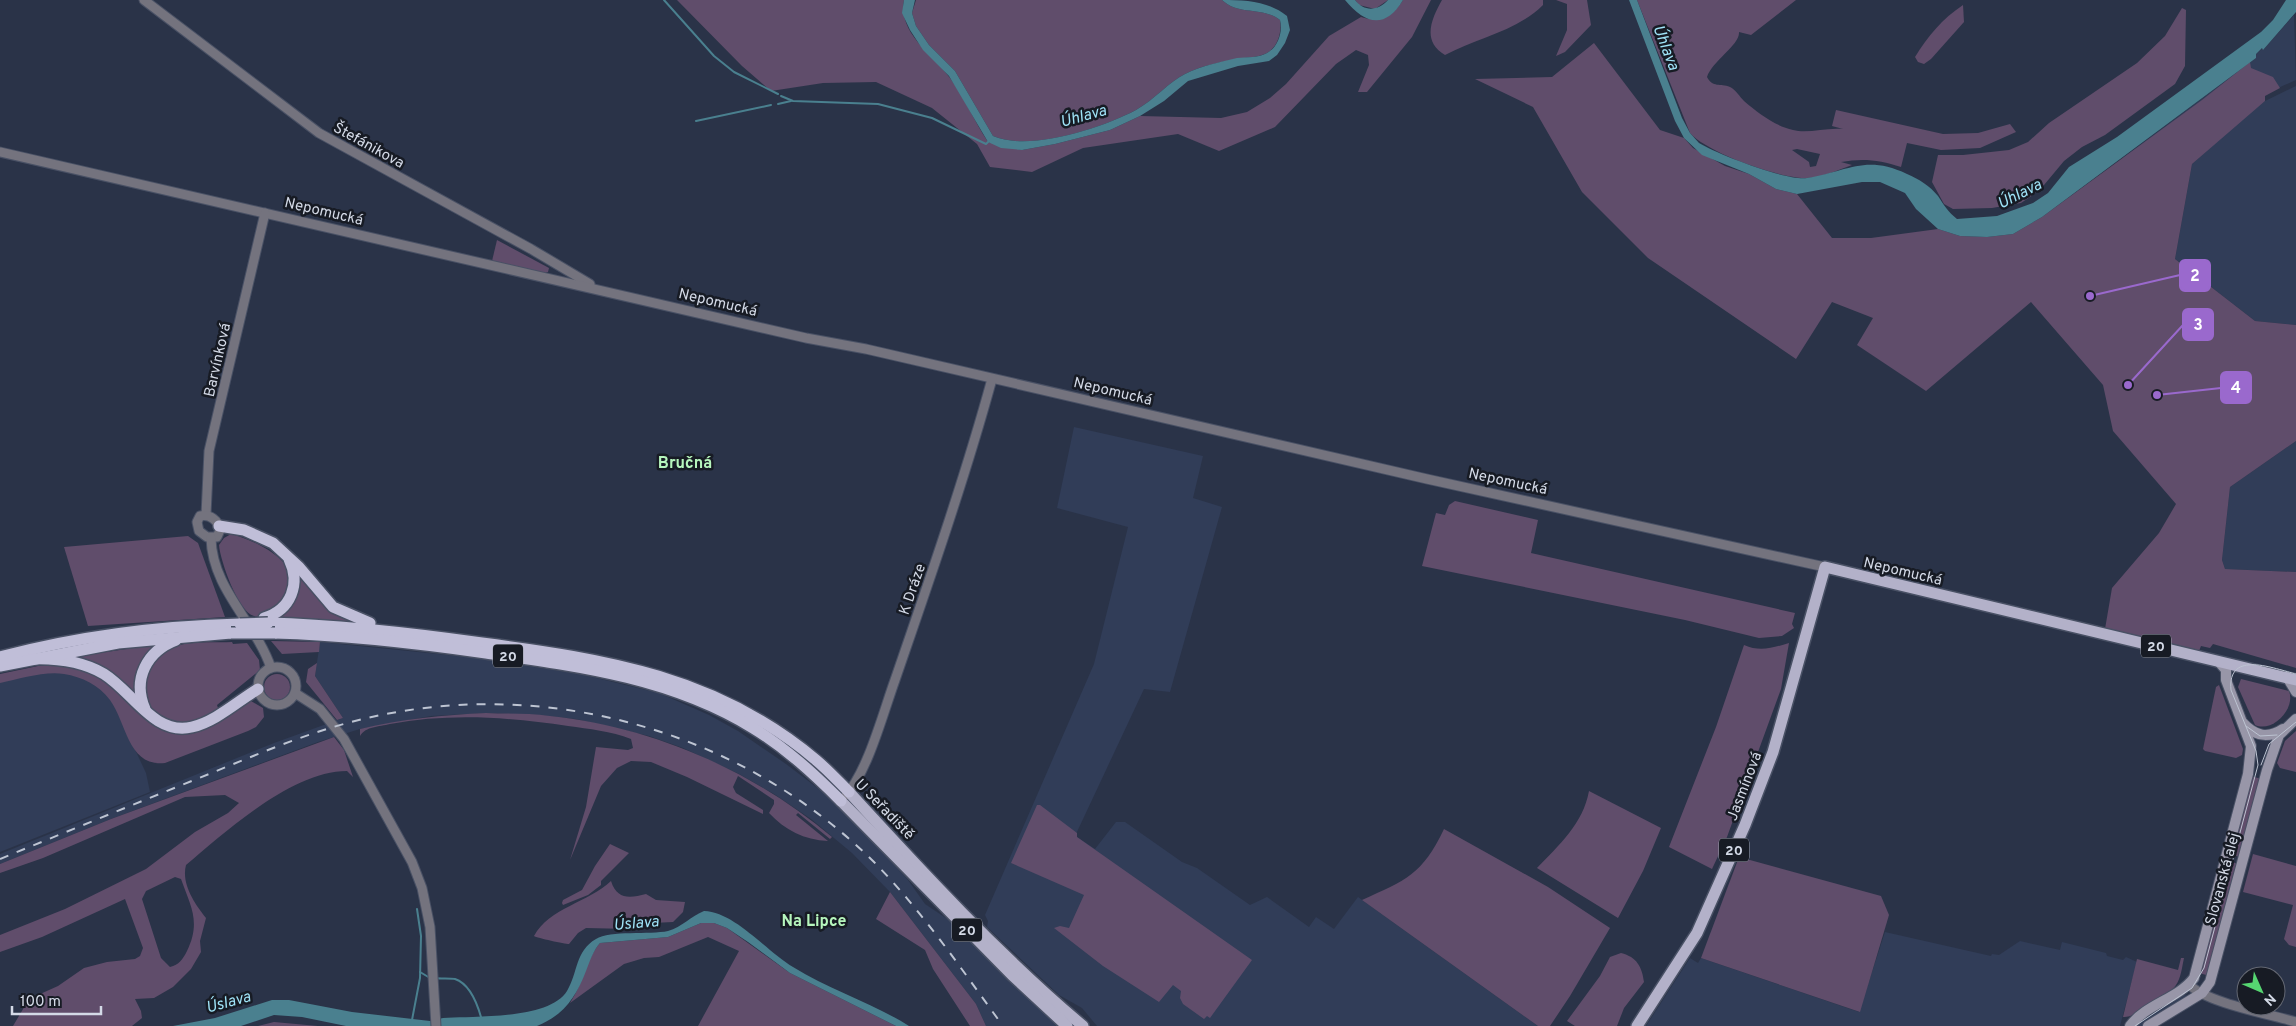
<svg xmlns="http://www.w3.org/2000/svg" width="2296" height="1026" viewBox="0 0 2296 1026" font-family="Overpass,sans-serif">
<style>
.built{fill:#313d58}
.green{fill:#604d6b;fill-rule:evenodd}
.water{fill:#4a808f}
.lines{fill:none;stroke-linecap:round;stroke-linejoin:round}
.stream{stroke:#4a808f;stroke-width:2}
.tertiary-casing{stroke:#495165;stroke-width:11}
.secondary-casing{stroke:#495165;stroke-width:12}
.primary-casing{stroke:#495165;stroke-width:14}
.trunk-casing{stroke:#495165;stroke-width:14}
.tertiary{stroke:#74737e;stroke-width:9}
.secondary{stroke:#9896a8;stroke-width:10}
.primary{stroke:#b3b1c9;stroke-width:11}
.trunk{stroke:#c0bed8;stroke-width:11}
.tram{stroke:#bdc4d2;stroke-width:1}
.rail{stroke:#bdc4d2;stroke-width:2;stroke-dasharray:9 9;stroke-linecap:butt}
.trunk-bridge-casing{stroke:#495165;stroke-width:14;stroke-linecap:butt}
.trunk-bridge{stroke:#c0bed8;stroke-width:11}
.labels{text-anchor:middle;stroke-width:5;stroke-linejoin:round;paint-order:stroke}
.shield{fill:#171b24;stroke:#9ba1ac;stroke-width:1}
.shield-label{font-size:14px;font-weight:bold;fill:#d4dae7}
.street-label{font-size:15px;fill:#d4dae7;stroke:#171b24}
.water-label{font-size:16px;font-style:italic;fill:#9fe3f7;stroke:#171b24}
.neighbourhood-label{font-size:16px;font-weight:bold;fill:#b6f6bd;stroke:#171b24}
.leader{fill:none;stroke:#9a69cd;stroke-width:2}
.callout-dot{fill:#9a69cd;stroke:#171b24;stroke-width:2}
.callout{fill:#9a69cd;stroke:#9a69cd;stroke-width:2}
.callout-label{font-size:16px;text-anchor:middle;font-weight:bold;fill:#fff}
</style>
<rect width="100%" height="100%" fill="#2a3348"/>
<g class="built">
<path d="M2294 15 2296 80 2121 159 2256 58V54L2263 48V50Z"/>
<path d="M2296 86V325L2255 321 2175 259 2192 164 2246 115 2265 101Z"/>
<path d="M1074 427 1203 456 1193 498 1222 507 1170 692 1144 689 1076 834 1077 837 1095 849 1116 822H1125L1182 862 1197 868 1250 905 1267 897 1309 927 1316 917 1334 929 1358 897 1538 1026H1097L1082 1008 1059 995 987 927 988 921 985 915 1094 664 1128 527 1057 508Z"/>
<path d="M2296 441V572L2225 569 2222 560 2230 487Z"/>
<path d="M320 642 468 657 580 674 659 693 709 715 738 731 786 764 841 806 908 880 925 904 949 920 1058 1026H986L976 1004 890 892 852 853 811 819 774 794 739 774 683 748 649 736 576 719 538 715 486 713 431 716 360 729 318 742 111 819 0 864V854L274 743 343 718 315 676Z"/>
<path d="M64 668 108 692 146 773 150 792 0 852V676Z"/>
<path d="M1885 932 1991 956 1992 954 1999 955 2020 941 2060 950 2062 942 2106 953 2107 956 2123 960 2126 957 2137 962 2120 1026H1646L1690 958 1698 963 1701 958 1859 1012Z"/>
<path d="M2182 992 2189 998 2142 1026H2134L2142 1017Z"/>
</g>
<g class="green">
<path d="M677 0H904C898 34 933 54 950 78 965 98 974 121 988 142L1022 150 1055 144 1110 130 1140 116 1221 118 1247 112 1270 98 1286 84 1329 36 1361 17C1381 23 1392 17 1403 0H1431L1412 37 1367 92H1358L1369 65 1368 55 1356 50 1336 64 1275 127 1219 151 1178 134 1083 148 1032 172 990 167 977 144 932 108 876 82 823 83 771 91 742 66Z"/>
<path d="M916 0H1222C1239 16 1262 6 1280 20 1282 32 1278 47 1267 53 1258 58 1246 57 1237 59 1221 62 1200 66 1185 74 1170 81 1154 100 1136 110 1102 128 1030 152 993 136L955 71 929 45 916 26 912 13Z"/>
<path d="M1355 0H1388L1375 9 1359 5Z"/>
<path d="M1442 0H1543V5C1517 31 1477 38 1445 55 1421 41 1432 18 1442 0Z"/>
<path d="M1556 0H1587L1591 25 1565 52 1556 56 1567 30V4Z"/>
<path d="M1637 0H1796L1751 35 1739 32C1740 45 1712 61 1707 77 1713 88 1720 83 1730 87 1735 89 1740 97 1744 101 1758 113 1775 126 1793 130 1808 134 1827 127 1843 129L1832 126 1836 110 1943 134 1978 133 2010 124 2016 132 1980 148 1941 150 1907 143 1901 167C1880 160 1863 158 1841 162L1852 165C1838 170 1819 179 1804 178 1776 177 1708 153 1690 133ZM1797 149 1820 154 1816 166 1810 167 1809 162 1792 150Z"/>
<path d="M1963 5 1964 22 1931 59 1924 64 1918 62 1915 57C1928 36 1942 19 1963 5Z"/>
<path d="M2182 8 2186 10 2185 66 2175 84 2105 135 2082 147 2064 161 2044 185 2033 195 2021 203 1992 208 1953 209 1944 204 1932 182 1938 155H1963L2009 150 2028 142 2049 123 2137 63 2165 36Z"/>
<path d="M1594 43 1660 130 1684 138 1693 148 1725 166 1749 174 1776 189 1797 194 1832 238H1871L1938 229 1960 236 1987 237 2013 234 2042 217 2202 100 2250 62 2251 68 2273 77 2280 88 2265 96V101L2192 164 2175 259 2255 321 2296 325V441L2230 487 2222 560 2225 569 2296 572V668L2213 644 2210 648 2201 646 2199 651 2105 629 2112 588 2159 533 2176 504 2113 431 2103 385 2031 302 1926 391 1857 345 1873 318 1832 302 1796 359 1648 258 1582 192 1533 107 1475 79 1552 77Z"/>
<path d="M497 240 549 268 548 272 544 273 492 261Z"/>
<path d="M1455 501 1538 520 1531 553 1795 613 1792 624 1794 628 1782 636 1759 638 1685 620 1422 566 1436 513 1445 515 1449 505Z"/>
<path d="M231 534C268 544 322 576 271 611 266 614 260 618 254 616 238 612 220 560 219 545L224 538Z"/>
<path d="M188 536 198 543 225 617 88 626 64 547Z"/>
<path d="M298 573C313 595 330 612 354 623L277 620C295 608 299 593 298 573Z"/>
<path d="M271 641 320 642 319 652 282 654Z"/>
<path d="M232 642 233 644 247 643 259 660 260 670 217 705 218 708C168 760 107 677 171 648 188 640 214 643 232 642Z"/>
<path d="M1789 643 1781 689 1727 837 1712 869 1669 847 1716 727 1744 645C1760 652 1772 648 1789 643Z"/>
<path d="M160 644 137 698 66 658Z"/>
<path d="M317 663 315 676 343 718 337 720 306 682 308 669Z"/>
<path d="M59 665C74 666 91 670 103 678 136 697 151 746 197 732 216 726 234 712 251 701L263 708 264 717 256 727 248 731 165 763C128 767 127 724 110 700 99 685 82 677 64 674 44 671 20 679 0 683V674L38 666Z"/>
<circle cx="277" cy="687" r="13"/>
<path d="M2241 679 2289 691C2296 709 2272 733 2255 725L2238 687Z"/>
<path d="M2219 685 2243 749 2242 755 2236 758 2205 751 2203 749 2216 687Z"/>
<path d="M486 713C507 714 529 713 550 716 653 727 752 770 832 837L830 839 798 813 796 815 828 841C804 840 785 830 769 813L774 804V800L738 776 733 787 736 793 763 810V814L687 777 651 762 631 761 617 768 601 786 570 860 586 807 596 747 628 750 633 748 631 739C611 731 589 729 568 726 509 717 449 713 390 724 379 727 366 726 360 736V729C402 719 443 715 486 713Z"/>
<path d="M2296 731V772L2280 768 2277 763 2285 741Z"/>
<path d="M334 737 344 750 353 777 347 771C292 771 225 832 186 865 181 884 195 904 206 918L200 941 201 952 191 969 173 987 154 998 135 999 141 1011 142 1018 132 1026H13L29 999 58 986 84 968 107 962 135 959 140 956 143 948 125 899 42 937 0 952V935L65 909 146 869 195 832 228 813 239 803 225 795 185 797 43 858 0 873V864L111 819ZM175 877 181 879C191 907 201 922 187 951 183 959 179 965 170 967L161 958 142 899 146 891Z"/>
<path d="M2250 776 2262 779 2239 857 2232 854Z"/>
<path d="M1589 791 1661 828 1643 871 1618 918 1537 868C1559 845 1583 824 1589 791Z"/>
<path d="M1037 805H1040L1077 833V837L1252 960 1210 1018 1207 1016 1204 1019 1183 1004 1180 998 1181 991 1173 985 1159 1002 1103 966 1054 928 1060 926 1069 928 1084 895 1011 863Z"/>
<path d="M1444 829 1548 887 1610 928 1570 996 1550 1026H1538L1362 900C1406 880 1422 875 1444 829Z"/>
<path d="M610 844 629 853 601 881V885L588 895 563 905 562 903 563 900 582 890 595 866Z"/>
<path d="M2253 854 2296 866V947L2289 945 2284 939 2293 905 2243 892Z"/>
<path d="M1739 857 1881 896 1889 915 1860 1012 1701 958Z"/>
<path d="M2233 862 2237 864 2210 976 2199 973 2229 863Z"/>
<path d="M611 881C617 900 630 898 646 894L656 900 685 902 683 912 673 922 653 923 630 929 586 928 578 933 569 944C565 944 537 938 534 936 549 908 589 902 611 881Z"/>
<path d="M890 892 976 1004 986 1026H970L933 969 925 950 876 919Z"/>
<path d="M701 923H714L727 928 790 973 896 1026H698L739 951 708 937 659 957 644 958 624 964 570 1003C583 984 586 959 600 943L668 937Z"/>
<path d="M1621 953C1637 957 1642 967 1644 982L1624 1008 1617 1026H1575L1567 1021 1600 976 1610 957Z"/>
<path d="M2181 958H2184C2182 967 2181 978 2176 985 2169 995 2133 1019 2123 1017L2137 959 2178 970Z"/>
<path d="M274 1022 318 1026H258Z"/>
</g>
<g class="water">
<path d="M904 0H915L912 13 916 26 929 45 955 71 993 136C1029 152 1102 128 1136 110 1154 100 1170 81 1185 74 1200 66 1221 62 1237 58 1246 57 1259 58 1267 53 1278 47 1283 32 1280 20 1262 6 1239 16 1222 0 1246 0 1268 1 1287 16L1290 30 1285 43 1277 55 1269 61 1238 66 1188 81 1164 101 1140 116 1110 130 1055 144 1022 150 1001 148 988 142 949 76 923 50 910 30 902 13Z"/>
<path d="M1345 0H1355C1364 12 1378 11 1388 0H1403C1385 30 1365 24 1345 0Z"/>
<path d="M1629 0H1637L1682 118 1690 133 1699 143C1717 154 1786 181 1807 178 1847 172 1865 154 1907 174 1919 179 1930 186 1938 196 1944 205 1948 212 1957 219L1997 216 2033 203 2048 193 2069 167 2117 137 2261 32 2273 20 2286 0H2296V12L2263 50 2262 48 2256 54V58L2042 217 2013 234 1987 237 1960 236 1938 229 1916 209 1905 193 1880 182H1862L1797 194 1776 189 1749 174 1702 155 1684 138 1675 121Z"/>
<path d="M704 911C735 912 766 951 793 967 830 990 873 1003 909 1026H896L790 973 748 942 727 928 714 923H701L668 937 600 943C593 951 590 961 586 971 576 997 564 1015 537 1026H346L302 1017 274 1015 241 1026H173L215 1018 272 1000H289L352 1012 430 1021 443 1018C474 1016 549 1020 567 991 578 973 575 951 596 939 610 930 650 935 668 931 682 927 691 916 704 911Z"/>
</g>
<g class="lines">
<g class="stream">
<path d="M664 0 714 56 734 72 778 94"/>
<path d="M781 96 793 101 878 104 932 118 986 144 989 141"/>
<path d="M778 104 791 101"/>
<path d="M696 121 771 105"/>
<path d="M420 972 430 978"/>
<path d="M435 978C441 979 449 978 455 979 470 984 477 1003 481 1017"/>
<path d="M412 1020 420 978 421 936 417 909"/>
</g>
<g class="tertiary-casing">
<g id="tertiary">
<path d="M144 0 319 133 531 249 590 284"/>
<path d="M0 152 806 338 866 349 1427 479 1825 567"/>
<path d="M206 515 209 451 265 213"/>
<path d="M200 516C210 514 218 520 220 530L217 537H207L199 531 197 522Z"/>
<path d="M211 538C212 589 256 623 271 668"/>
<circle cx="277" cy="686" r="19"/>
<path d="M295 693 320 709 344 739 412 862 422 888 430 927 436 1026"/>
<path d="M846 795C868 771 883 713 895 680 929 581 964 481 992 379"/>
<path d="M2189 984C2203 1002 2273 1015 2296 1022"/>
</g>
</g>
<g class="secondary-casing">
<g id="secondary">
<path d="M2287 677 2296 692"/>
<path d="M2243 723C2255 736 2268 739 2283 729"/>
<path d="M2130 1026C2146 1004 2178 999 2194 978L2248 774 2251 746 2226 680V670L2219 662"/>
<path d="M2148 1026 2202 993 2210 982 2267 770 2279 735 2296 719"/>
</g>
</g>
<g class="primary-casing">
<g id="primary">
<path d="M849 792C923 873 999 955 1083 1026"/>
<path d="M841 801 1012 975 1067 1026"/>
<path d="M1637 1026 1697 933 1745 825 1773 752 1825 567 2296 680"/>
</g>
</g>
<g class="trunk-casing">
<g id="trunk">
<path d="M219 526 244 530 273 543 299 567 333 607 370 623"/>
<path d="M264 618C291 610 301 584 289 559"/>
<path d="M268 623C340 625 411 633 482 643 606 659 718 677 816 760 828 770 838 781 849 792"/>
<path d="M275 633C346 635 416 643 486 653 579 666 672 678 753 728 786 748 814 774 841 801"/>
<path d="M0 657C79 636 159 626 240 624"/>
<path d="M30 659C55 658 82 661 104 674 133 692 154 736 192 727 215 722 238 701 258 689"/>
<path d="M0 666 118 643 231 633"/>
<path d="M145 709C132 679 147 651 176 640"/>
</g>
</g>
<use href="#tertiary" class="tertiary"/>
<use href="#secondary" class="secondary"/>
<use href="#primary" class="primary"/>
<use href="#trunk" class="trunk"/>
<g class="tram">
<path d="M2246 726 2260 736 2277 735"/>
<path d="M2261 765 2269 744 2296 722"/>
<path d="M2135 1026 2192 988 2204 968 2258 765 2256 751 2231 690C2227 649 2275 669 2296 674"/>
</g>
<path class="rail" d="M0 859C66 832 132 805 199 778 249 758 298 736 351 722 536 673 738 727 874 862 923 912 962 970 1003 1026"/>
<g class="trunk-bridge-casing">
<g id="trunk-bridge">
<path d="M240 624 268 623"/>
<path d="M231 633H275"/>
</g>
</g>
<use href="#trunk-bridge" class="trunk-bridge"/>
</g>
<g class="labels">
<g class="shield">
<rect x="2141" y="634.5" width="30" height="23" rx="4"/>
<rect x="493" y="644.5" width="30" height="23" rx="4"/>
<rect x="1719" y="838.5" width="30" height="23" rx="4"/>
<rect x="952" y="918.5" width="30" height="23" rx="4"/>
</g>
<g class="shield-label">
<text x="2156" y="651">20</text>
<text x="508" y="661">20</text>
<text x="1734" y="855">20</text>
<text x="967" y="935">20</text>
</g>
<g class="street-label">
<text transform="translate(369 145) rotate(29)" y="5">Štefánikova</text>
<text transform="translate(324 211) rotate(13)" y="5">Nepomucká</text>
<text transform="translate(718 302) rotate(13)" y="5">Nepomucká</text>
<text transform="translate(217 360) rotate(-77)" y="5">Barvínková</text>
<text transform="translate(1113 391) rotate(13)" y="5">Nepomucká</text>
<text transform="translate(1508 481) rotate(12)" y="5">Nepomucká</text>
<text transform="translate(1903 571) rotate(13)" y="5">Nepomucká</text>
<text transform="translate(912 589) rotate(-71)" y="5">K Dráze</text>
<text transform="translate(1744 786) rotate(-69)" y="5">Jasmínová</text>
<text transform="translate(885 809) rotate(46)" y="5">U Seřadiště</text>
<text transform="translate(2222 879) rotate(-75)" y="5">Slovanská alej</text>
</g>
<g class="water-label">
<text transform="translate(1667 47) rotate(69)" y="6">Úhlava</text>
<text transform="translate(1083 115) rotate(-15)" y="6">Úhlava</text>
<text transform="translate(2019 193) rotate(-27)" y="6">Úhlava</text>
<text transform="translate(636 922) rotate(-5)" y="6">Úslava</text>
<text transform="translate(228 1001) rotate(-15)" y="6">Úslava</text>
</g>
<g class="neighbourhood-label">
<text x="685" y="468">Bručná</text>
<text x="814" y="926">Na Lipce</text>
</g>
</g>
<path class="leader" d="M2090 296L2180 275M2128 385L2183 325M2157 395L2221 388"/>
<g class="callout-dot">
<circle cx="2090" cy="296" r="5"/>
<circle cx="2128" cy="385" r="5"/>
<circle cx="2157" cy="395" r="5"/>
</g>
<g class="callout">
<rect x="2180" y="260" width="30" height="31" rx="5"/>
<rect x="2183" y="309" width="30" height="31" rx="5"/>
<rect x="2221" y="372" width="30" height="31" rx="5"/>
</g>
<g class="callout-label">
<text x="2195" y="281">2</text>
<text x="2198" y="330">3</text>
<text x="2236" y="393">4</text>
</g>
<g transform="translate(2261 991) rotate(135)"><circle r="24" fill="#171b24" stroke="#636772"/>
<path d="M0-4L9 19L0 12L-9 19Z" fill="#56d671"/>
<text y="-8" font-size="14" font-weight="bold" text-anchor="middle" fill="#d4dae7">N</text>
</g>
<path d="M12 1006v8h89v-8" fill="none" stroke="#d4dae7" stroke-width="2.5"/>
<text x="20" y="1006" font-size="15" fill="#d4dae7" stroke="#171b24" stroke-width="4" paint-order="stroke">100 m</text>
</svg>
